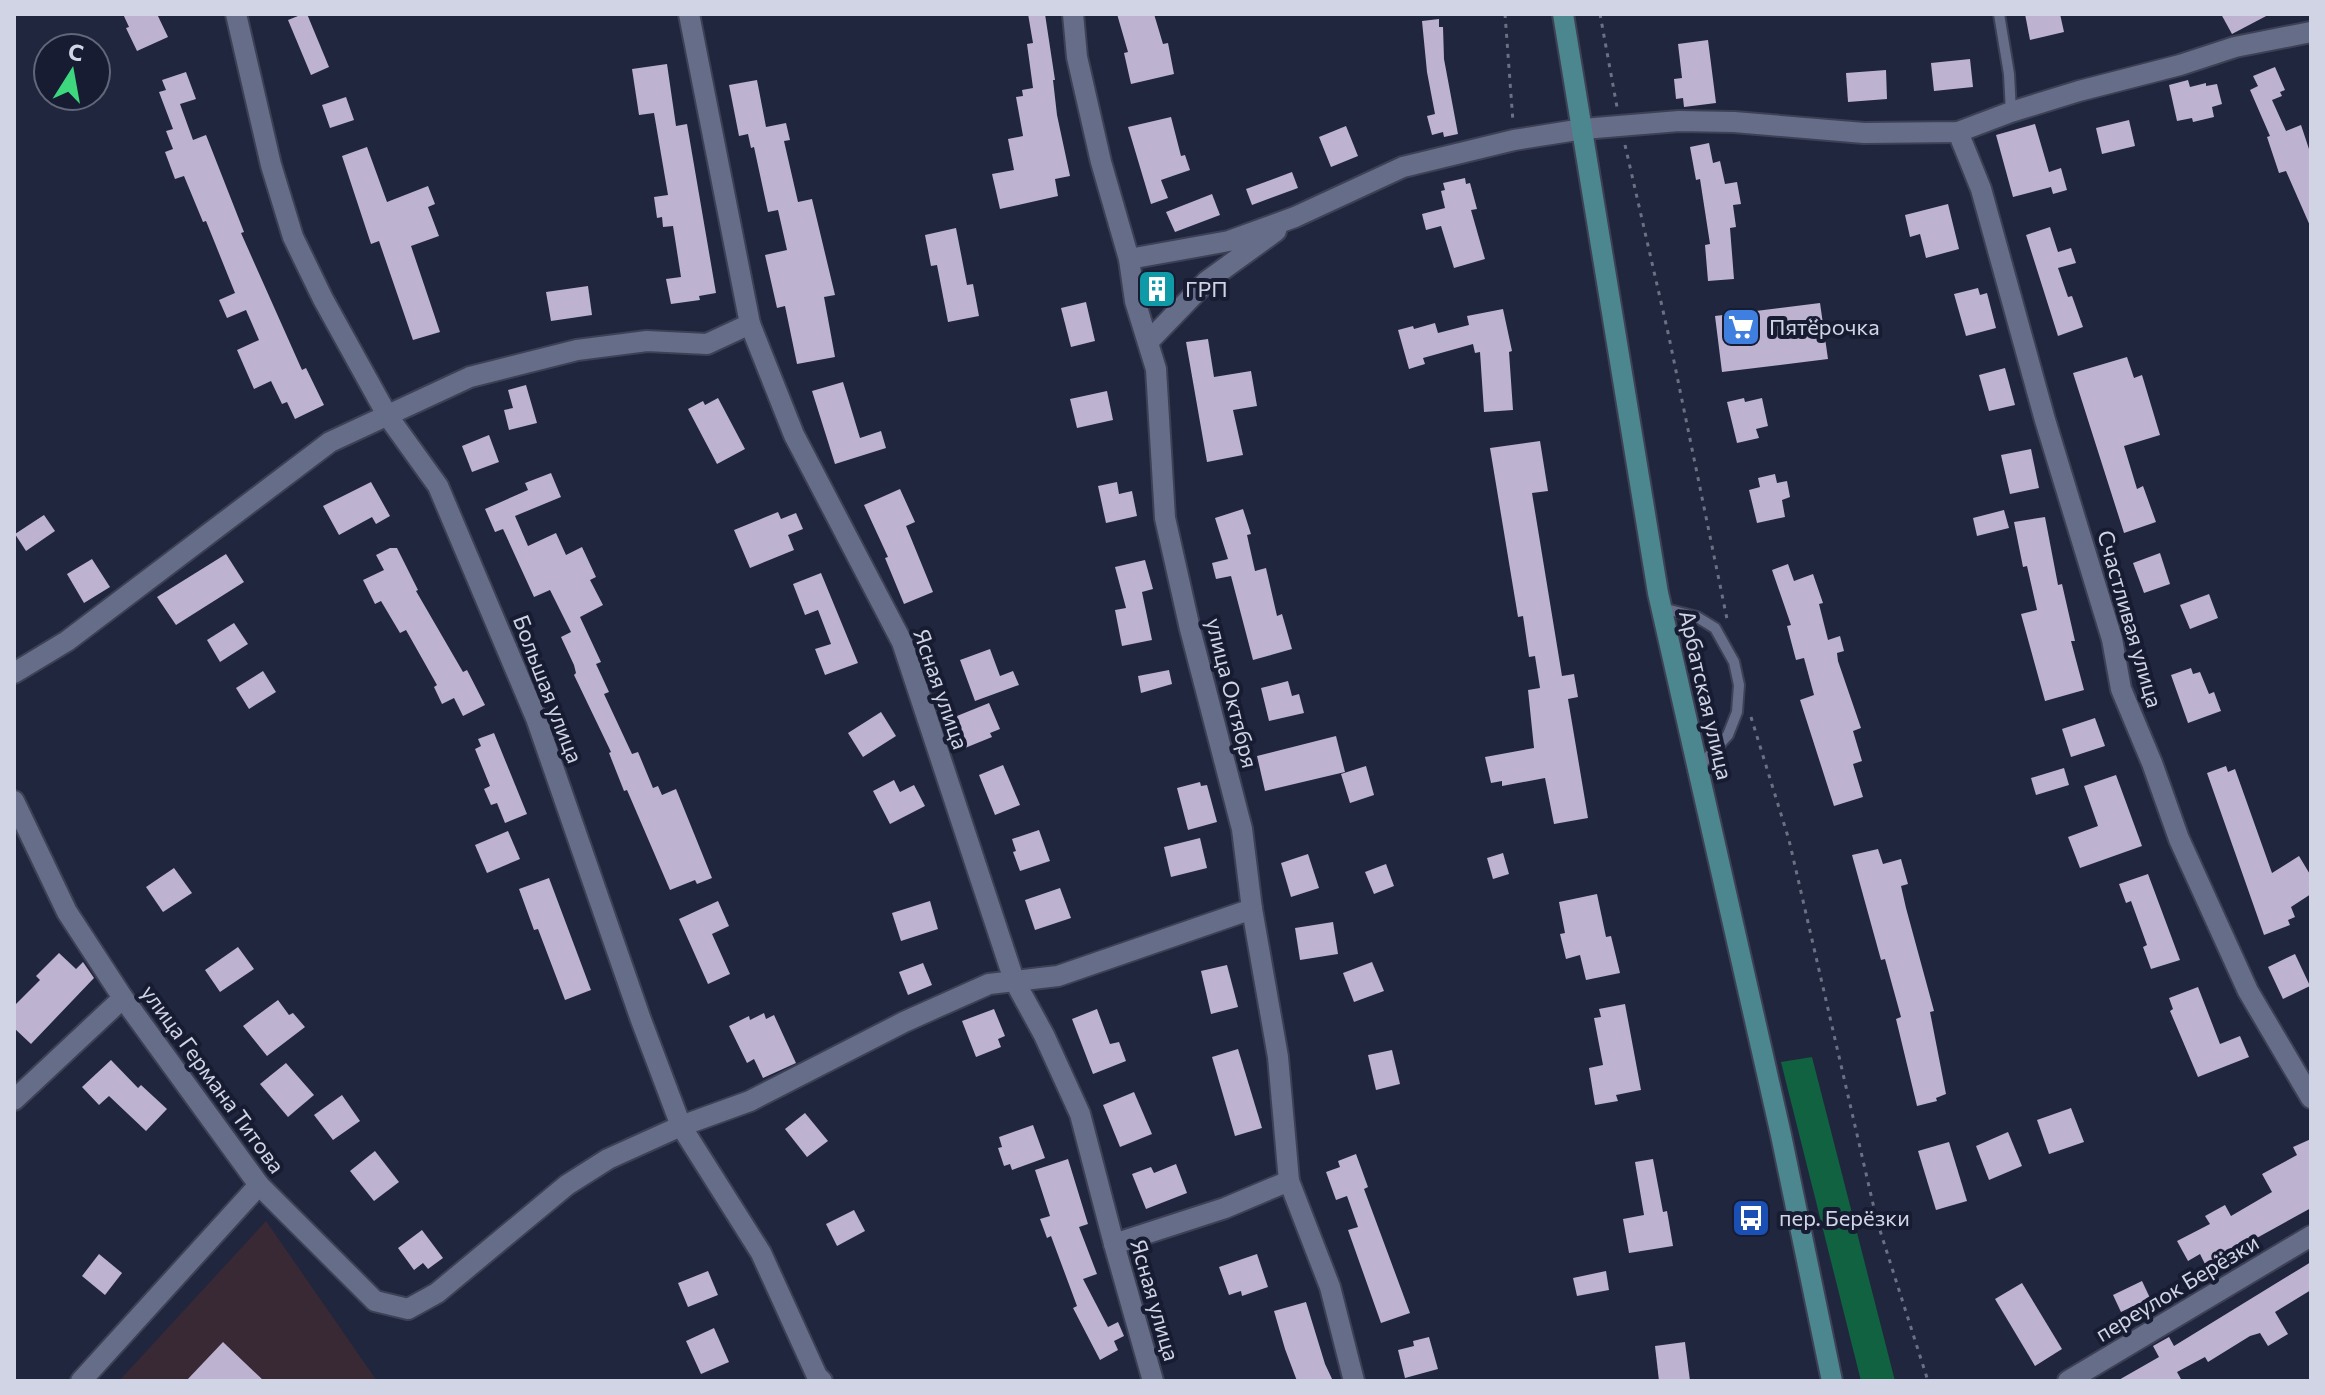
<svg xmlns="http://www.w3.org/2000/svg" width="2325" height="1395" viewBox="0 0 2325 1395" font-family="Commissioner,sans-serif">
<style>
.education{fill:#392934}
.forest{fill:#116240}
.building{fill:#bdb2d0}
.lines{fill:none;stroke-linecap:round;stroke-linejoin:round}
.service-casing{stroke:#3d4155;stroke-width:14}
.minor-casing{stroke:#3d4155;stroke-width:24}
.secondary-casing{stroke:#3d4155;stroke-width:24}
.path{stroke:#6b7084;stroke-width:3;stroke-dasharray:4 6;stroke-linecap:butt}
.service{stroke:#666d89;stroke-width:10}
.minor{stroke:#666d89;stroke-width:20}
.secondary{stroke:#4c868e;stroke-width:20}
.labels{text-anchor:middle;stroke-width:8;stroke-linejoin:round;paint-order:stroke}
.poi-label{font-size:22px;fill:#d0d4e4;stroke:#171c33;text-anchor:start}
.street-label{font-size:22px;fill:#d0d4e4;stroke:#171c33}
</style>
<rect width="100%" height="100%" fill="#20263d"/>
<path class="education" d="M266 1221 377 1381H119Z"/>
<path class="forest" d="M1812 1057 1895 1381H1861L1781 1062Z"/>
<g class="building">
<path d="M123 14H157L168 37 137 51 126 28 129 27Z"/>
<path d="M303 14H307L329 67 311 75 288 20Z"/>
<path d="M1028 14H1045L1055 80H1053L1057 115 1070 176 1055 179 1058 196 1000 209 992 174 1014 170 1008 139 1023 136 1016 97 1023 96 1022 90 1033 88 1027 44 1033 43Z"/>
<path d="M1117 14H1154L1163 44 1168 43 1174 74 1131 84 1124 53 1128 52Z"/>
<path d="M2025 14H2060L2064 32 2030 40Z"/>
<path d="M2221 14H2270L2232 34Z"/>
<path d="M1439 19V27H1443L1444 59 1458 134 1444 137 1443 132 1432 135 1427 116 1435 114 1427 72 1422 21Z"/>
<path d="M1708 40 1716 103 1684 107 1683 98 1676 99 1674 79 1682 78 1678 44Z"/>
<path d="M1970 59 1973 87 1934 91 1931 63Z"/>
<path d="M667 64 676 126 687 124 716 293 699 296 700 300 671 304 666 279 681 277 673 226 663 227 662 217 657 218 654 197 668 195 654 113 639 115 632 69Z"/>
<path d="M2275 67 2285 90 2280 92 2282 96 2272 100 2286 131 2301 125 2311 155V228L2286 171 2279 173 2267 137 2270 136 2250 90 2258 86 2253 76Z"/>
<path d="M1886 70 1887 99 1848 102 1846 73Z"/>
<path d="M186 72 196 99 180 104 193 140 206 135 244 232 241 233 302 370 306 368 324 405 295 419 287 402 282 404 271 381 254 389 237 350 259 340 246 310 227 318 219 300 235 293 206 221 203 222 184 176 175 179 165 152 173 149 166 131 173 129 159 92 166 90 162 80Z"/>
<path d="M757 80 766 127 786 123 790 140 784 141 798 202 812 199 835 295 824 297 835 357 797 364 785 306 777 308 765 255 787 250 778 210 768 212 754 147 751 148 748 134 739 136 729 85Z"/>
<path d="M2188 80 2190 87 2206 83V86L2217 84 2222 104 2212 107 2214 117 2193 122 2192 118 2177 121 2169 85Z"/>
<path d="M346 97 354 120 330 128 322 105Z"/>
<path d="M1171 117 1181 156 1185 155 1190 170 1161 180 1168 198 1151 204 1128 127Z"/>
<path d="M2129 120 2135 146 2102 154 2096 128Z"/>
<path d="M2035 124 2049 172 2061 168 2067 190 2053 194 2051 187 2013 197 1996 135Z"/>
<path d="M1346 126 1358 156 1331 167 1319 137Z"/>
<path d="M1709 143 1713 163 1720 161 1725 184 1737 182 1741 204 1733 205 1736 227 1730 228 1734 279 1708 281 1705 245 1710 244 1700 179 1696 180 1690 147Z"/>
<path d="M367 147 387 202 428 186 435 204 428 207 439 236 411 246 440 332 413 340 379 241 371 244 342 156Z"/>
<path d="M1292 172 1298 188 1252 205 1246 189Z"/>
<path d="M1465 178 1466 184 1470 183 1477 209 1471 210 1485 259 1454 268 1441 226 1426 230 1422 214 1445 208 1441 191 1445 190 1443 183Z"/>
<path d="M1212 194 1220 215 1175 232 1166 212Z"/>
<path d="M1948 204 1959 249 1926 258 1920 234 1910 237 1905 215Z"/>
<path d="M2050 227 2058 252 2071 248 2076 263 2058 268 2068 297 2072 296 2083 327 2058 336 2026 235Z"/>
<path d="M956 228 967 285 973 284 979 316 948 322 937 265 931 266 925 235Z"/>
<path d="M588 286 592 315 551 321 546 292Z"/>
<path d="M1978 288 1980 295 1987 293 1996 328 1966 336 1954 294Z"/>
<path d="M1086 302 1095 341 1071 347 1061 308Z"/>
<path d="M1820 303 1828 359 1722 372 1715 316Z"/>
<path d="M1503 309 1512 351 1509 352 1513 410 1484 412 1480 352 1475 353 1473 344 1423 358 1425 364 1409 369 1398 330 1413 326 1414 329 1435 323 1438 333 1469 325 1467 316Z"/>
<path d="M1208 339 1214 377 1251 371 1257 406 1233 410 1243 455 1207 462 1186 342Z"/>
<path d="M2127 357 2134 378 2142 375 2160 435 2124 446 2137 489 2143 486 2156 522 2124 533 2073 373Z"/>
<path d="M2005 368 2015 405 1989 411 1979 375Z"/>
<path d="M843 382 860 438 881 431 886 448 835 464 812 391Z"/>
<path d="M526 385 537 423 509 430 504 410 513 408 508 390Z"/>
<path d="M1107 391 1113 420 1077 428 1070 399Z"/>
<path d="M718 398 745 449 717 464 688 409 703 401 705 405Z"/>
<path d="M1744 398 1745 402 1762 398 1768 426 1756 429 1759 438 1737 443 1727 402Z"/>
<path d="M489 435 499 462 472 472 462 446Z"/>
<path d="M1540 441 1548 491 1532 493 1562 676 1574 674 1578 697 1568 699 1588 818 1554 824 1545 778 1502 786V781L1491 783 1485 757 1534 748 1528 690 1540 688 1535 656 1529 657 1523 616 1518 617 1490 448Z"/>
<path d="M2031 449 2039 488 2010 494 2001 455Z"/>
<path d="M551 473 561 497 515 516 528 546 556 533 566 555 582 547 596 577 590 580 603 605 580 617 601 662 596 664 609 692 604 694 632 754 638 752 653 788 658 786 662 795 676 789 712 878 697 884 695 880 670 890 627 790 624 791 609 753 611 752 574 675 576 673 574 665 561 637 571 632 550 590 534 597 503 529 495 532 485 509 528 490 525 483Z"/>
<path d="M1775 474 1777 483 1787 481 1790 497 1782 500 1785 517 1757 523 1749 490 1760 487 1758 478Z"/>
<path d="M371 482 390 516 376 524 372 517 339 535 323 506Z"/>
<path d="M1117 482 1119 494 1132 491 1137 516 1106 523 1098 486Z"/>
<path d="M900 489 915 522 906 526 933 592 904 604 885 558 888 557 864 505Z"/>
<path d="M1243 509 1251 534 1247 535 1255 571 1266 568 1277 616 1282 614 1292 649 1253 660 1231 576 1216 579 1212 563 1228 559 1215 518Z"/>
<path d="M2004 510 2009 528 1977 536 1973 518Z"/>
<path d="M778 512 781 519 796 513 803 529 788 535 794 550 750 568 734 530Z"/>
<path d="M44 515 55 531 26 551 15 534Z"/>
<path d="M2045 517 2058 585 2062 584 2075 641H2071L2084 690 2045 701 2021 614 2037 610 2027 566 2023 567 2014 522Z"/>
<path d="M390 548H397L418 590 416 591 463 672 467 670 485 705 463 716 454 698 442 704 434 687 437 685 406 630 400 633 381 601 375 604 363 580 384 570 376 555Z"/>
<path d="M2160 553 2170 584 2144 593 2133 563Z"/>
<path d="M226 554 244 582 176 625 157 597Z"/>
<path d="M92 559 110 587 84 603 67 574Z"/>
<path d="M1145 560 1153 589 1142 592 1152 640 1122 646 1115 610 1126 608 1115 567Z"/>
<path d="M1788 564 1794 581 1813 574 1823 603 1819 604 1828 640 1840 636 1844 651 1837 653 1838 661 1861 728 1853 731 1862 761 1853 764 1863 797 1834 806 1800 700 1814 695 1804 658 1796 660 1787 626 1791 625 1772 570Z"/>
<path d="M821 573 858 663 825 675 815 649 831 644 818 610 805 615 793 584Z"/>
<path d="M2209 594 2218 618 2190 629 2180 605Z"/>
<path d="M234 623 248 644 220 662 207 640Z"/>
<path d="M990 649 1000 676 1013 671 1019 685 975 701 960 660Z"/>
<path d="M2191 668 2193 674 2200 672 2209 694 2214 692 2221 711 2188 723 2171 675Z"/>
<path d="M1169 670 1172 684 1141 693 1138 676Z"/>
<path d="M263 671 276 692 249 709 236 688Z"/>
<path d="M1288 681 1292 696 1299 694 1304 713 1269 721 1261 688Z"/>
<path d="M989 703 1000 729 990 733 992 737 965 748 952 718Z"/>
<path d="M881 712 896 736 863 757 848 733Z"/>
<path d="M2095 718 2105 746 2071 757 2062 729Z"/>
<path d="M494 733 527 814 505 823 497 803 491 805 484 789 490 786 475 749 481 746 478 739Z"/>
<path d="M1336 736 1345 772 1265 791 1257 756Z"/>
<path d="M1003 765 1020 805 995 815 979 775Z"/>
<path d="M1366 766 1374 795 1350 803 1341 774Z"/>
<path d="M2226 766 2228 772 2235 769 2272 873 2299 856 2311 876V894L2291 907 2295 917 2288 920 2290 925 2264 935 2207 773Z"/>
<path d="M2064 768 2069 785 2036 795 2031 778Z"/>
<path d="M2116 775 2142 846 2080 868 2068 837 2098 826 2084 786Z"/>
<path d="M894 780 900 792 914 785 925 806 890 824 873 791Z"/>
<path d="M1200 782 1201 786 1207 785 1217 822 1188 830 1177 788Z"/>
<path d="M1039 830 1050 861 1020 871 1013 852 1016 851 1012 839Z"/>
<path d="M508 831 520 859 487 873 475 845Z"/>
<path d="M1200 838 1207 868 1171 877 1164 847Z"/>
<path d="M1878 849 1883 864 1901 859 1908 884 1901 886 1906 908 1934 1011 1930 1012 1946 1094 1936 1098 1937 1101 1917 1106 1896 1019 1901 1017 1885 959 1881 960 1852 855Z"/>
<path d="M1503 853 1509 874 1493 879 1487 858Z"/>
<path d="M1308 854 1319 888 1291 897 1281 863Z"/>
<path d="M1386 864 1394 886 1374 894 1365 872Z"/>
<path d="M174 868 192 893 163 912 146 887Z"/>
<path d="M2148 874 2180 960 2151 969 2143 947 2147 945 2131 901 2126 903 2119 884Z"/>
<path d="M549 878 591 990 565 1000 538 929 534 930 519 889Z"/>
<path d="M1060 888 1071 918 1035 930 1025 900Z"/>
<path d="M1597 894 1606 937 1611 936 1620 973 1586 980 1580 955 1566 959 1560 934 1565 933 1559 902Z"/>
<path d="M718 901 729 926 712 934 730 974 708 984 679 919Z"/>
<path d="M930 901 938 929 901 941 892 913Z"/>
<path d="M1333 922 1338 954 1300 960 1295 928Z"/>
<path d="M238 947 254 969 220 992 205 970Z"/>
<path d="M59 953 76 969 83 962 94 978 31 1044 14 1028V1006L40 980 36 976Z"/>
<path d="M2295 954 2310 986 2283 999 2268 967Z"/>
<path d="M1372 962 1384 991 1354 1002 1343 973Z"/>
<path d="M923 963 932 985 908 995 899 972Z"/>
<path d="M1227 965 1238 1007 1211 1014 1201 971Z"/>
<path d="M2198 987 2220 1044 2240 1036 2249 1057 2198 1077 2170 1011 2173 1009 2169 998Z"/>
<path d="M278 1000 289 1015 293 1013 305 1027 267 1056 243 1026Z"/>
<path d="M1625 1004 1641 1090 1616 1095 1618 1101 1595 1105 1589 1068 1603 1065 1594 1018 1601 1017 1599 1009Z"/>
<path d="M994 1009 1005 1036 998 1039 1001 1047 976 1057 962 1021Z"/>
<path d="M1097 1009 1110 1044 1119 1042 1126 1061 1093 1074 1072 1019Z"/>
<path d="M764 1013 766 1019 774 1015 796 1063 763 1078 754 1059 747 1063 729 1026 749 1016 750 1020Z"/>
<path d="M1238 1049 1262 1128 1235 1136 1212 1057Z"/>
<path d="M1392 1050 1400 1084 1376 1090 1368 1055Z"/>
<path d="M111 1060 138 1088 141 1085 167 1109 146 1131 109 1096 99 1105 82 1087Z"/>
<path d="M286 1063 314 1095 288 1117 260 1084Z"/>
<path d="M1134 1092 1152 1134 1120 1147 1103 1105Z"/>
<path d="M342 1095 360 1121 333 1140 314 1115Z"/>
<path d="M2071 1108 2084 1142 2049 1154 2037 1120Z"/>
<path d="M805 1113 828 1141 807 1157 785 1129Z"/>
<path d="M1033 1125 1045 1158 1012 1170 1010 1164 1004 1166 998 1148 1002 1147 999 1137Z"/>
<path d="M2008 1132 2022 1166 1989 1180 1976 1146Z"/>
<path d="M2311 1139V1208L2206 1266 2200 1254 2188 1261 2177 1241 2210 1224 2205 1216 2225 1205 2231 1216 2272 1192 2262 1174 2297 1155 2293 1147Z"/>
<path d="M1949 1142 1967 1201 1936 1210 1918 1151Z"/>
<path d="M375 1151 399 1182 374 1201 350 1171Z"/>
<path d="M1356 1154 1368 1187 1364 1189 1410 1313 1381 1323 1348 1230 1358 1227 1347 1196 1336 1200 1326 1172 1340 1167 1338 1161Z"/>
<path d="M1068 1159 1088 1224 1079 1227 1097 1274 1083 1279 1108 1327 1118 1322 1124 1336 1114 1341 1118 1350 1100 1360 1073 1308 1077 1306 1051 1236 1047 1238 1040 1219 1050 1216 1035 1170Z"/>
<path d="M1653 1159 1663 1212 1667 1211 1673 1246 1629 1253 1623 1219 1644 1215 1635 1162Z"/>
<path d="M1176 1164 1187 1193 1146 1209 1132 1174 1151 1167 1154 1173Z"/>
<path d="M854 1210 865 1231 837 1246 826 1224Z"/>
<path d="M422 1230 443 1258 428 1269 423 1263 414 1270 398 1248Z"/>
<path d="M99 1254 122 1273 105 1295 82 1276Z"/>
<path d="M1257 1254 1268 1287 1242 1296 1241 1291 1229 1295 1219 1267Z"/>
<path d="M2311 1262V1290L2275 1312 2288 1334 2268 1346 2260 1333 2250 1336 2208 1362 2205 1357 2177 1372 2182 1381H2117L2159 1357 2153 1346 2169 1337 2174 1346Z"/>
<path d="M708 1271 718 1295 688 1307 678 1283Z"/>
<path d="M1606 1271 1609 1290 1577 1296 1573 1278Z"/>
<path d="M2142 1281 2150 1298 2121 1312 2113 1295Z"/>
<path d="M2022 1283 2062 1349 2035 1366 1995 1299Z"/>
<path d="M1306 1302 1325 1364 1333 1381H1297L1285 1349 1274 1311Z"/>
<path d="M714 1328 729 1362 701 1374 686 1341Z"/>
<path d="M1429 1337 1438 1369 1405 1378 1398 1350 1414 1346 1413 1341Z"/>
<path d="M223 1342 264 1381H186Z"/>
<path d="M1685 1342 1690 1381H1659L1655 1346Z"/>
</g>
<g class="lines">
<g class="service-casing">
<g id="service">
<path d="M1999 14 2009 74 2011 112"/>
<path d="M1662 608 1697 617 1715 628 1734 662 1739 685 1737 712 1728 735 1698 768"/>
</g>
</g>
<g class="minor-casing">
<g id="minor">
<path d="M236 14 271 165 293 237 323 299 387 415 438 486 536 718 641 1020 681 1126 761 1253 817 1376 822 1381"/>
<path d="M689 14 750 324 794 435 902 642 1014 980 1044 1035 1080 1114 1114 1244 1153 1381"/>
<path d="M1073 14 1077 57 1101 162 1129 259 1135 301 1156 369 1165 518 1190 629 1242 829 1252 909 1278 1057 1289 1181 1330 1287 1354 1381"/>
<path d="M1958 132 1981 189 2045 420 2112 639 2121 689 2152 763 2179 839 2248 991 2311 1098"/>
<path d="M1129 259 1229 241 1295 217 1403 167 1514 140 1583 129 1679 121 1734 122 1864 133 1958 132 2011 112 2079 91 2180 65 2235 47 2311 32"/>
<path d="M1148 342 1207 281 1276 231"/>
<path d="M14 673 67 641 330 442 470 377 577 350 647 341 707 344 750 324"/>
<path d="M14 801 67 912 123 998 259 1185 375 1301 408 1309 437 1293 567 1185 608 1159 681 1126 750 1101 904 1022 989 984 1058 976 1252 909"/>
<path d="M14 1100 123 998"/>
<path d="M1114 1244 1225 1208 1289 1181"/>
<path d="M81 1381 259 1185"/>
<path d="M2068 1381 2311 1236"/>
</g>
</g>
<g class="secondary-casing">
<path id="secondary" d="M1563 14 1658 593 1781 1135 1832 1381"/>
</g>
<g class="path">
<path d="M1505 14 1513 122"/>
<path d="M1600 14 1617 107"/>
<path d="M1625 145 1669 337 1727 619"/>
<path d="M1751 717 1789 840 1877 1221 1928 1381"/>
</g>
<use href="#service" class="service"/>
<use href="#minor" class="minor"/>
<use href="#secondary" class="secondary"/>
</g>
<defs>
<g id="building-square" transform="scale(2)"><rect x="-9" y="-9" width="18" height="18" rx="4" fill="#0f9aa8" stroke="#171c33"/><path d="M-4-6H4V6H1V3H-1V6H-4ZM-2.5-4.3h1.7v1.8h-1.7ZM.8-4.3h1.7v1.8H.8ZM-2.5-1h1.7V.8h-1.7ZM.8-1h1.7V.8H.8Z" fill="#fff"/></g>
<g id="supermarket-square" transform="scale(2)"><rect x="-9" y="-9" width="18" height="18" rx="4" fill="#3f7fe0" stroke="#171c33"/><path d="M-6-5.5h2.5l.6 2H6L4.5 2H-2.5L-4.4-4H-6ZM-1.5 3.2a1.3 1.3 0 1 0 .1 0ZM3 3.2a1.3 1.3 0 1 0 .1 0Z" fill="#fff"/></g>
<g id="bus-square" transform="scale(2)"><rect x="-9" y="-9" width="18" height="18" rx="4" fill="#1a4fb4" stroke="#171c33"/><path d="M-5-6H5V4H4V6H2V4H-2V6H-4V4H-5ZM-3.5-4V0h7V-4ZM-3.5 1.2v1.5H-2V1.2ZM2 1.2v1.5H3.5V1.2Z" fill="#fff"/></g>
</defs>
<g fill-rule="evenodd">
<use href="#building-square" x="1157" y="289"/>
<use href="#supermarket-square" x="1741" y="327"/>
<use href="#bus-square" x="1751" y="1218"/>
</g>
<g class="labels">
<g class="poi-label">
<text x="1185" y="297">ГРП</text>
<text x="1769" y="335">Пятёрочка</text>
<text x="1779" y="1226">пер. Берёзки</text>
</g>
<g class="street-label">
<text transform="translate(2130 619) rotate(74)" y="8">Счастливая улица</text>
<text transform="translate(548 689) rotate(69)" y="8">Большая улица</text>
<text transform="translate(941 689) rotate(71)" y="8">Ясная улица</text>
<text transform="translate(1232 693) rotate(76)" y="8">улица Октября</text>
<text transform="translate(1706 695) rotate(77)" y="8">Арбатская улица</text>
<text transform="translate(213 1079) rotate(54)" y="8">улица Германа Титова</text>
<text transform="translate(2177 1288) rotate(-31)" y="8">переулок Берёзки</text>
<text transform="translate(1155 1300) rotate(74)" y="8">Ясная улица</text>
</g>
</g>
<rect width="2325" height="1395" fill="none" stroke="#d0d4e4" stroke-width="32"/>
<g transform="translate(72 72) rotate(11)"><circle r="38" fill="#171c33" stroke="#61667a" stroke-width="2"/>
<path d="M0-6L14 30L0 20L-14 30Z" fill="#3dd77e"/>
<text y="-12" font-size="22" font-weight="bold" text-anchor="middle" fill="#d0d4e4">С</text>
</g>
</svg>
